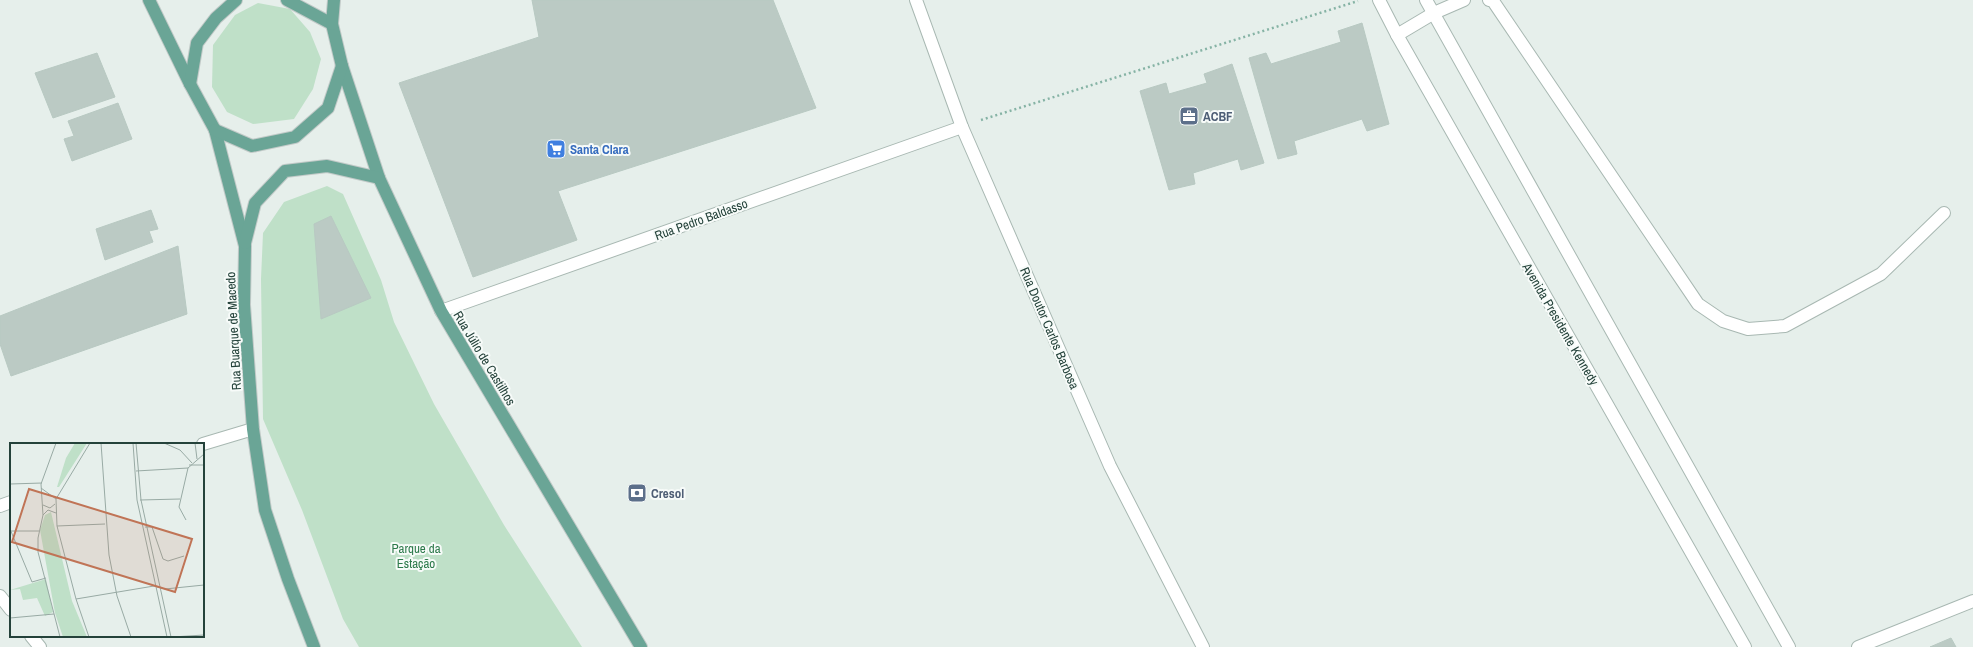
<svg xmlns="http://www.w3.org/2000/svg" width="1973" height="647" viewBox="0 0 1973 647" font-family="'Archivo Narrow',sans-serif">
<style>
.green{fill:#bfe0c8}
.building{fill:#bbcac4;stroke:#b8c9c2}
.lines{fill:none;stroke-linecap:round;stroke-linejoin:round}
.minor-casing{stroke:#a8b8b2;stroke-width:14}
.major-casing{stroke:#c2cac8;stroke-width:14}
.path{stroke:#86b3a5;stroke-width:2.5;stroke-dasharray:2 3;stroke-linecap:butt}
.minor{stroke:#fff;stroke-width:12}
.major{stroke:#6aa596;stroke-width:12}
.labels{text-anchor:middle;stroke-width:4;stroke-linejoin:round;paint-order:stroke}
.service-label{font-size:13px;font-weight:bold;fill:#4e5e75;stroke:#f7fbf9;text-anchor:start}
.shop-label{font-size:13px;font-weight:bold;fill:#366cbe;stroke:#f7fbf9;text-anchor:start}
.street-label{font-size:13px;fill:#24423a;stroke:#f7fbf9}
.park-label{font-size:13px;fill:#2d7a4b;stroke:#f7fbf9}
.inset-road{fill:none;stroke:#98aaa4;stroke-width:1}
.view{fill:#c07456;fill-opacity:0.15;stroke:#c07456;stroke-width:2}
.inset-edge{fill:none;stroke:#24423a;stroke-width:2}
</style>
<rect width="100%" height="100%" fill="#e6efeb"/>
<g class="green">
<path d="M258 3 290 9 310 32 321 59 313 89 294 119 253 124 227 112 212 87 213 45 235 15Z"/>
<path d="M327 186 343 194 381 280 394 322 434 404 504 525 582 647H359L343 619 302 510 263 419 261 279 263 233 284 202Z"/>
</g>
<g class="building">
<path d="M532 0H773L816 108 558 191 577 240 473 277 399 83 539 37Z"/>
<path d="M1362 23 1389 124 1367 131 1362 119 1294 141 1297 154 1278 159 1249 58 1266 53 1271 64 1341 42 1338 31Z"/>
<path d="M97 53 115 97 53 118 35 73Z"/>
<path d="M1232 64 1264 163 1241 170 1238 159 1193 173 1195 184 1169 190 1140 91 1166 83 1169 94 1207 83 1204 74Z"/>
<path d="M118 103 132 139 72 161 64 139 74 136 68 121Z"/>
<path d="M151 210 158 229 149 231 153 242 105 260 96 229Z"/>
<path d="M331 216 371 298 321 319 314 224Z"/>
<path d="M178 246 187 314 11 376 0 344V316Z"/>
<path d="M1951 638 1956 647H1930Z"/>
</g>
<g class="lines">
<g class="minor-casing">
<g id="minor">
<path d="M916 0 962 127 1110 466 1203 647"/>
<path d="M1379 0 1397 35 1745 647"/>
<path d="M1426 0 1789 647"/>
<path d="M1489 0 1493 1 1698 304 1723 321 1748 329 1785 326 1881 274 1944 213"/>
<path d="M1397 35 1434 13 1464 0"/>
<path d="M441 311 962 127"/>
<path d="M203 444 253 429"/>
<path d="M0 506 11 502"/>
<path d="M0 596 11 610"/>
<path d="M31 636 40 647"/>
<path d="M1858 647 1973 601"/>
</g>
</g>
<g class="major-casing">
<g id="major">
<path d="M149 0 190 84 215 130 245 246 244 305 253 429 265 510 288 579 314 647"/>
<path d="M287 0 332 24 342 66 379 178 441 311 641 647"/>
<path d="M332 24 334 0"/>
<path d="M190 84 197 43 216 18 236 0"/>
<path d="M215 130 252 146 295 137 328 108 342 66"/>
<path d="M245 243 255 203 285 171 327 166 379 178"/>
</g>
</g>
<path class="path" d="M981 120 1358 1"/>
<use href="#minor" class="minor"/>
<use href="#major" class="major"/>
</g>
<defs>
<g id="office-square" transform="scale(1)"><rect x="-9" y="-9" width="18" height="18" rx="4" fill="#5c6f8a" stroke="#f7fbf9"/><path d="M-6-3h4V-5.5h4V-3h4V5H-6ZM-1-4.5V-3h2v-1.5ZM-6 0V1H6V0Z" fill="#fff"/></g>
<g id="supermarket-square" transform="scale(1)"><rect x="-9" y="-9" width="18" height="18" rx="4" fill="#3f7fe0" stroke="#f7fbf9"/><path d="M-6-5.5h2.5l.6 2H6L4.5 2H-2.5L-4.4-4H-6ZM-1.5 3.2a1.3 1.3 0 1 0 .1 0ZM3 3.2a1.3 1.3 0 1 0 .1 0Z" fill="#fff"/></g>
<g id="bank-square" transform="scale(1)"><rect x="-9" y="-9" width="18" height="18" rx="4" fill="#5c6f8a" stroke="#f7fbf9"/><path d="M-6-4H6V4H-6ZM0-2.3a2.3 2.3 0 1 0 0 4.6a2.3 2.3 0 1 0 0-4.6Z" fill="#fff"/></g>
</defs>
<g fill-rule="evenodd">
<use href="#office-square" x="1189" y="116"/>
<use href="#supermarket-square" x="556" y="149"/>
<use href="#bank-square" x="637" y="493"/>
</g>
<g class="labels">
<g class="service-label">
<text x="1203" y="121">ACBF</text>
<text x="651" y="498">Cresol</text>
</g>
<g class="shop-label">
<text x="570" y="154">Santa Clara</text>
</g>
<g class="street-label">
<text transform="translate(701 219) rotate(-20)" y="5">Rua Pedro Baldasso</text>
<text transform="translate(1561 324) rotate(60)" y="5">Avenida Presidente Kennedy</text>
<text transform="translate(1050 328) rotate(67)" y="5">Rua Doutor Carlos Barbosa</text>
<text transform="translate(233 331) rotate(-93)" y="5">Rua Buarque de Macedo</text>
<text transform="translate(485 358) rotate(59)" y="5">Rua Júlio de Castilhos</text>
</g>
<g class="park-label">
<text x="416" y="553">Parque da<tspan x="416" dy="15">Estação</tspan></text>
</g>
</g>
<g transform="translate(10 443)">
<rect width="194" height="194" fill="#e6efeb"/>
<path d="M65 0H77L49 44H47L56 15ZM41 69 62 158 77 194H53L45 170 30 87 35 72ZM36 136 43 169 35 173 27 155 13 157 10 146 0 147Z" fill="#bfe0c8"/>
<path class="inset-road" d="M46 0 31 41 33 72 28 95V109L50 194M91 0 99 112 107 153 121 194M123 0 127 57 157 194M126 0 131 57 161 194M154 0 170 7 182 20M185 0 187 16M179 22H194M126 28 178 25M0 41 32 40M31 45 46 56 47 83 66 156 79 194M46 56 80 0M130 57 170 56M33 62 40 65 45 61M33 72 38 67 46 70M176 77 169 64 178 25 194 11M47 83 95 81M135 84H142L153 116 158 118 174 113M0 86 22 139 36 135M0 88H29M66 156 144 143 155 146 194 142M0 175 44 171M162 194 194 192"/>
<path class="view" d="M19 46 182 96 165 149 2 99Z"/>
<rect width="194" height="194" class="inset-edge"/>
</g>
</svg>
